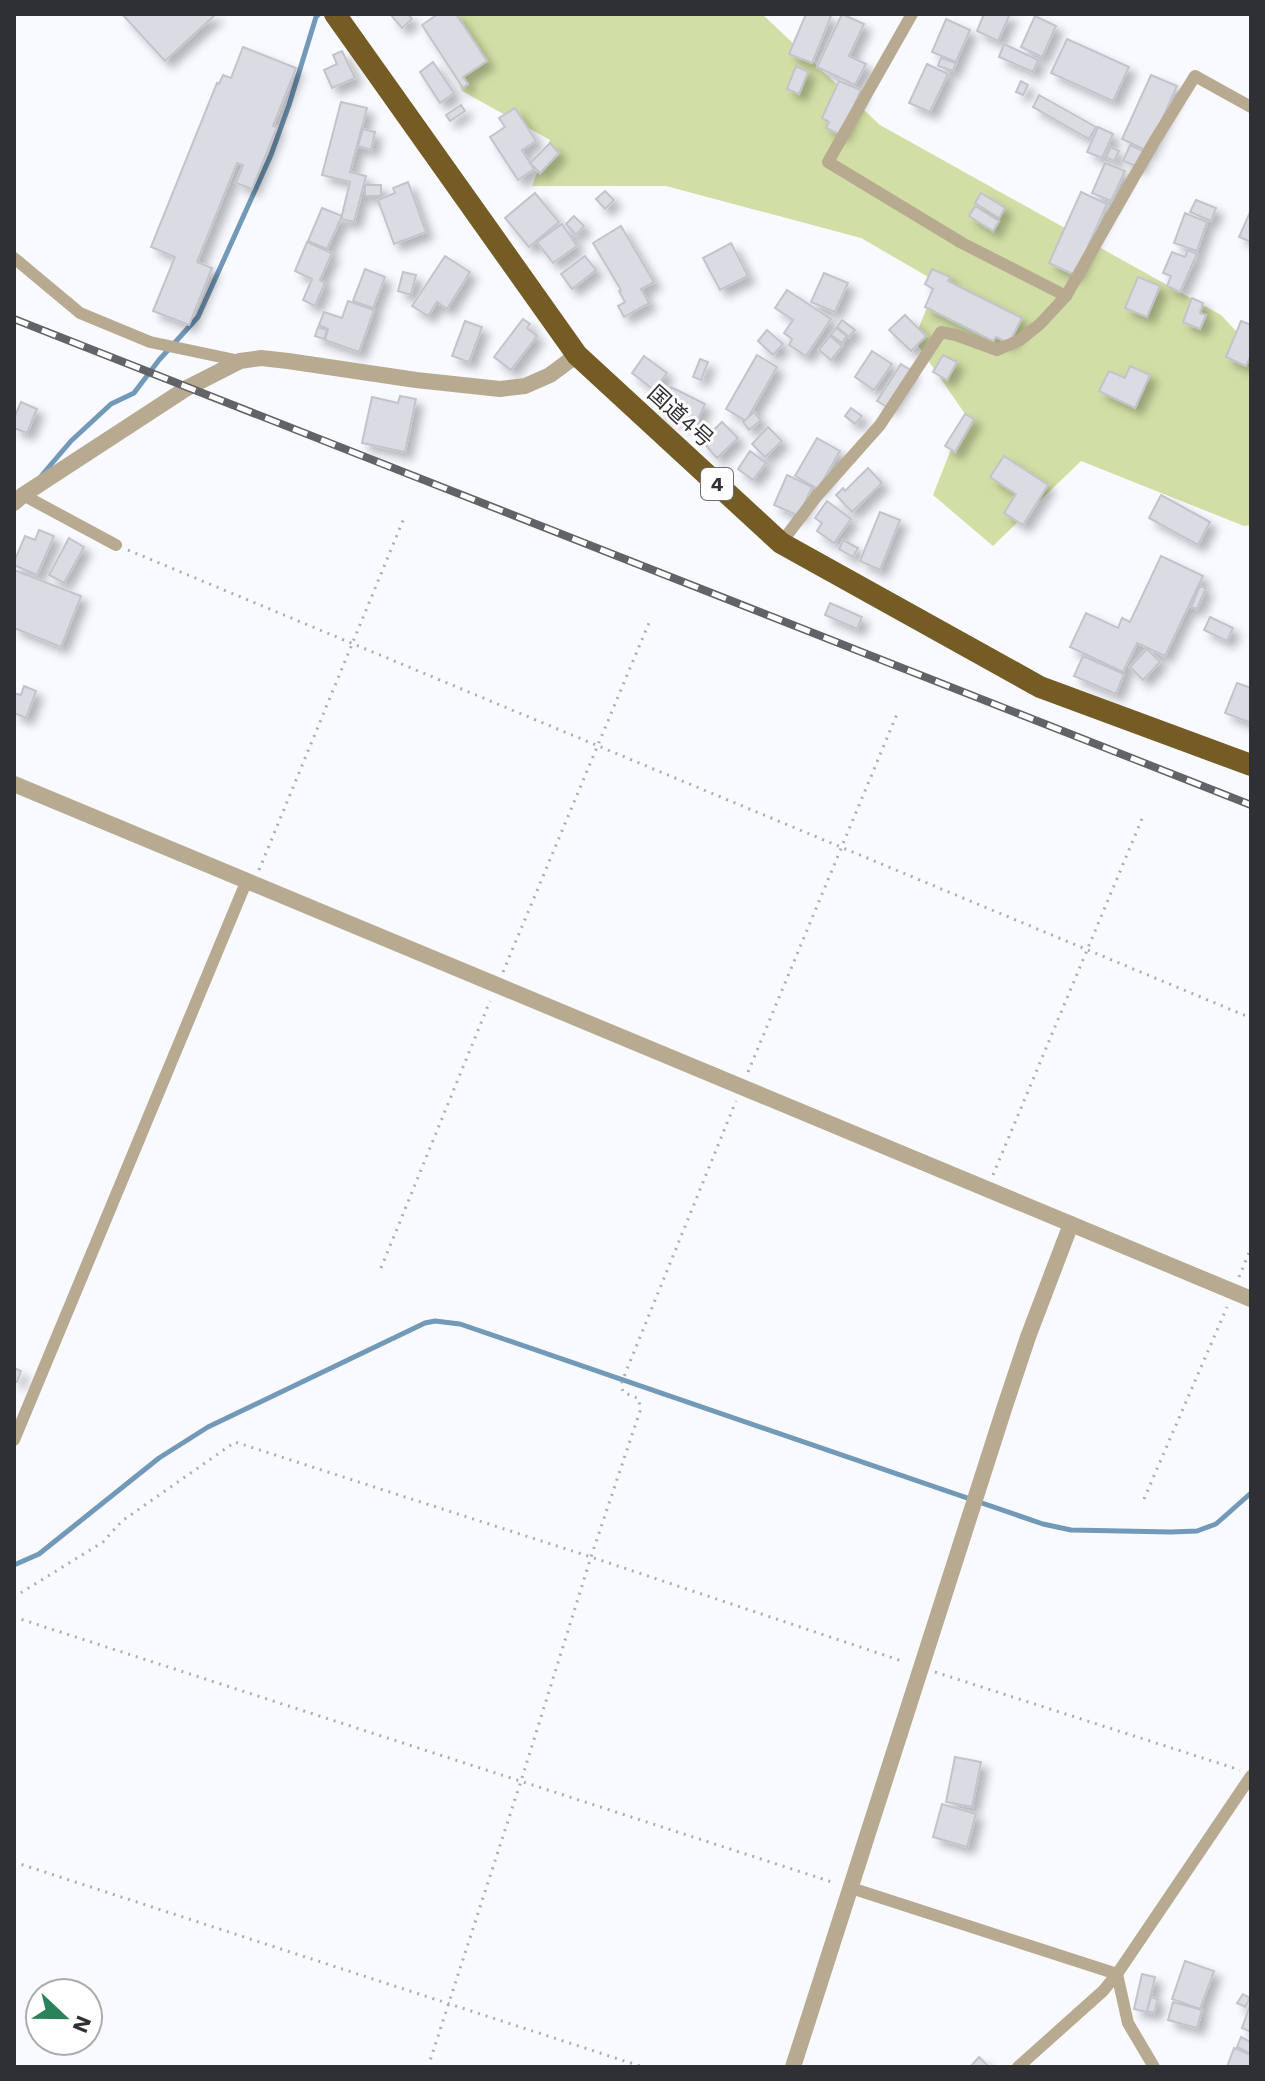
<svg xmlns="http://www.w3.org/2000/svg" width="1265" height="2081" viewBox="0 0 1265 2081" font-family="'Work Sans','Noto Sans JP',sans-serif">
<style>
.green{fill:#d1dfa6}
.lines{fill:none;stroke-linecap:round;stroke-linejoin:round}
.stream{stroke:#7399b9;stroke-width:5}
.building{fill:#dadbe3;stroke:#c3c3cb;stroke-width:2;filter:url(#shadow)}
.path{stroke:#acadb1;stroke-width:3;stroke-dasharray:2 6;stroke-linecap:butt}
.minor{stroke:#b7aa91;stroke-width:12}
.tertiary{stroke:#b7aa91;stroke-width:16}
.trunk{stroke:#745c24;stroke-width:22}
.rail-casing{stroke:#626367;stroke-width:8}
.rail{stroke:#fff;stroke-width:5;stroke-dasharray:15;stroke-linecap:butt}
.labels{text-anchor:middle;stroke-width:6;stroke-linejoin:round;paint-order:stroke}
.shield{fill:#fff;stroke:#6d6e70;stroke-width:2}
.shield-label{font-size:20px;font-weight:bold;fill:#2f3033}
.street-label{font-size:22px;fill:#2f3033;stroke:#fff}
</style>
<defs>
<filter id="shadow"><feDropShadow dx="7" dy="7" stdDeviation="4" flood-color="#0004"/></filter>
</defs>
<rect width="100%" height="100%" fill="#f9faff"/>
<path class="green" d="M435 14H762L880 125 1221 315 1251 347V525L1244 526 1081 461 993 546 933 495 965 414 914 340 937 282 861 238 666 186H532L550 140 462 91Z"/>
<g class="lines">
<g class="stream">
<path d="M42 475 71 441 111 404 134 393 159 360 198 317 271 155 289 105 316 17 319 14"/>
<path d="M14 1565 39 1554 159 1458 208 1427 425 1323 435 1321 460 1324 1043 1524 1071 1530 1171 1532 1197 1531 1216 1524 1251 1493"/>
</g>
</g>
<g class="building">
<path d="M122 14H216L165 61Z"/>
<path d="M390 14H408L412 19 402 28Z"/>
<path d="M438 14H456L487 61 463 77 468 84 463 88 422 25Z"/>
<path d="M806 14H826L831 16 812 63 789 54Z"/>
<path d="M842 14 864 24 849 56 866 64 855 85 817 67Z"/>
<path d="M984 14H1010L998 41 977 31Z"/>
<path d="M1035 16 1056 26 1042 57 1021 47Z"/>
<path d="M946 19 970 30 956 62 932 52Z"/>
<path d="M1067 39 1129 67 1113 101 1051 73Z"/>
<path d="M1004 44 1038 60 1033 72 999 57Z"/>
<path d="M243 47 296 68 273 126 277 127 252 189 236 183 243 165 237 163 197 262 212 268 189 325 153 311 175 257 151 247 217 83 219 84 223 75 231 78Z"/>
<path d="M342 51 355 78 332 88 324 70 337 64 333 55Z"/>
<path d="M941 58 956 63 953 71 938 66Z"/>
<path d="M433 62 454 93 440 103 420 72Z"/>
<path d="M927 64 948 74 930 112 909 103Z"/>
<path d="M796 66 808 72 799 94 787 89Z"/>
<path d="M1151 75 1177 86 1148 151 1122 139Z"/>
<path d="M839 81 861 90 841 135 826 128 829 122 822 118Z"/>
<path d="M1021 81 1028 85 1023 95 1016 92Z"/>
<path d="M1039 95 1096 127 1089 139 1033 107Z"/>
<path d="M341 102 367 108 350 172 366 176 354 222 341 219 350 182 322 175Z"/>
<path d="M461 105 465 111 450 121 446 115Z"/>
<path d="M515 108 536 141 522 150 534 169 518 180 490 137 505 127 499 118Z"/>
<path d="M1098 127 1113 134 1102 158 1087 152Z"/>
<path d="M363 129 375 132 371 150 358 146Z"/>
<path d="M550 143 559 153 540 173 530 163Z"/>
<path d="M1130 145 1145 152 1138 167 1123 161Z"/>
<path d="M1111 147 1119 151 1114 161 1106 157Z"/>
<path d="M1105 163 1125 171 1111 201 1092 193Z"/>
<path d="M408 182 426 232 394 244 378 200 395 193 393 188Z"/>
<rect x="365" y="185" width="16" height="11"/>
<path d="M605 191 614 200 605 209 596 199Z"/>
<path d="M1081 192 1107 204 1075 275 1049 263Z"/>
<path d="M535 193 559 222 529 247 505 218Z"/>
<path d="M981 193 1005 208 999 218 975 203Z"/>
<path d="M1196 200 1216 208 1211 221 1190 212Z"/>
<path d="M975 206 999 221 993 231 969 216Z"/>
<path d="M322 208 342 216 327 249 308 241Z"/>
<path d="M1251 210V242L1239 237Z"/>
<path d="M1185 213 1207 222 1197 251 1174 243Z"/>
<path d="M574 216 584 226 576 235 566 224Z"/>
<path d="M562 224 577 246 553 263 537 242Z"/>
<path d="M621 226 654 282 641 289 649 303 624 317 618 306 625 302 619 291 621 290 593 243Z"/>
<path d="M307 242 332 253 320 280 325 283 315 306 303 300 312 279 295 271Z"/>
<path d="M731 243 748 276 720 290 703 258Z"/>
<path d="M1188 250 1197 254 1180 292 1167 286 1171 276 1163 273 1172 252 1185 257Z"/>
<path d="M445 256 470 272 447 309 437 302 428 316 412 306Z"/>
<path d="M585 256 596 270 572 289 561 274Z"/>
<path d="M365 269 385 277 373 308 353 301Z"/>
<path d="M932 269 950 277 948 281 1022 318 1009 343 996 337 993 341 925 307 933 289 925 284Z"/>
<path d="M403 272 416 275 411 295 398 291Z"/>
<path d="M824 273 848 283 835 312 811 302Z"/>
<path d="M1138 277 1160 286 1147 317 1125 308Z"/>
<path d="M787 290 831 319 806 356 789 345 792 339 784 333 793 320 775 308Z"/>
<path d="M1192 298 1203 303 1200 313 1206 315 1200 329 1183 322Z"/>
<path d="M348 301 374 310 359 352 325 340 328 329 319 325 324 312 342 318Z"/>
<path d="M905 315 926 336 911 351 889 330Z"/>
<path d="M523 319 530 324 527 328 537 336 511 370 494 357Z"/>
<path d="M842 320 855 330 849 337 837 327Z"/>
<path d="M465 321 482 327 469 362 452 356Z"/>
<path d="M1241 321 1251 325V355L1246 366 1226 357Z"/>
<path d="M318 327 327 330 324 339 315 336Z"/>
<path d="M836 328 847 336 842 343 831 335Z"/>
<path d="M767 330 783 344 773 355 758 341Z"/>
<path d="M830 336 842 346 831 360 819 350Z"/>
<path d="M872 351 892 364 874 390 855 377Z"/>
<path d="M757 355 777 367 746 421 726 409Z"/>
<path d="M943 355 957 362 947 380 933 372Z"/>
<path d="M644 356 667 373 654 390 632 373Z"/>
<path d="M700 359 708 362 701 380 693 377Z"/>
<path d="M901 364 912 371 889 408 877 401Z"/>
<path d="M1130 366 1150 375 1135 408 1099 391 1109 371 1125 378Z"/>
<path d="M671 387 705 404 694 428 659 412Z"/>
<path d="M400 396 416 399 405 452 362 443 372 397 398 403Z"/>
<path d="M21 402 37 409 27 433 14 428V418Z"/>
<path d="M851 408 862 416 855 424 845 416Z"/>
<path d="M754 412 761 420 749 430 743 422Z"/>
<path d="M965 414 974 419 955 452 945 446Z"/>
<path d="M722 422 738 438 717 458 702 441Z"/>
<path d="M768 427 782 441 765 457 752 444Z"/>
<path d="M817 438 840 451 818 489 795 476Z"/>
<path d="M750 451 766 463 753 480 738 469Z"/>
<path d="M1004 456 1048 485 1023 525 1004 513 1016 494 990 477Z"/>
<path d="M868 468 882 483 852 512 836 495 843 488 845 491Z"/>
<path d="M787 475 812 487 799 516 774 505Z"/>
<path d="M1161 495 1210 522 1198 545 1149 518Z"/>
<path d="M827 501 851 519 834 543 817 531 822 523 815 518Z"/>
<path d="M880 512 900 520 880 570 860 561Z"/>
<path d="M39 530 54 536 37 575 14 565V562L25 536 35 540Z"/>
<path d="M69 538 84 547 64 583 49 575Z"/>
<path d="M843 540 858 548 853 557 839 549Z"/>
<path d="M1161 556 1203 576 1165 656 1137 643 1123 672 1070 647 1086 613 1118 628 1122 618 1130 622Z"/>
<path d="M14 570 81 596 61 647 14 628Z"/>
<path d="M1200 586 1206 588 1197 609 1191 607Z"/>
<path d="M830 603 862 617 857 629 825 615Z"/>
<path d="M1210 617 1233 628 1227 641 1204 630Z"/>
<path d="M1147 649 1160 662 1143 680 1130 667Z"/>
<path d="M1083 656 1124 674 1116 694 1074 676Z"/>
<path d="M1237 683 1251 688V723L1225 713Z"/>
<path d="M24 686 36 691 26 718 14 713V693L21 695Z"/>
<path d="M14 1368 21 1371 17 1382 14 1381Z"/>
<path d="M955 1757 981 1762 972 1807 946 1802Z"/>
<path d="M942 1804 976 1814 967 1847 933 1837Z"/>
<path d="M1185 1961 1214 1971 1200 2009 1172 1999Z"/>
<path d="M1142 1974 1155 1977 1147 2012 1134 2009Z"/>
<path d="M1243 1994 1250 1998 1245 2007 1237 2003Z"/>
<path d="M1151 1997 1158 1999 1154 2013 1147 2011Z"/>
<path d="M1173 2002 1202 2010 1197 2028 1168 2020Z"/>
<path d="M1249 2008 1251 2009V2032L1242 2028Z"/>
<path d="M1241 2037 1251 2042V2054L1237 2047Z"/>
<path d="M1234 2048 1251 2055V2067H1227Z"/>
<path d="M979 2057 989 2067H970Z"/>
</g>
<g class="lines">
<g class="path">
<path d="M128 550 1251 1018"/>
<path d="M259 870 404 518"/>
<path d="M503 972 651 618"/>
<path d="M748 1072 897 714"/>
<path d="M993 1175 1144 814"/>
<path d="M381 1268 490 1001"/>
<path d="M1239 1277 1251 1248"/>
<path d="M1144 1499 1227 1307"/>
<path d="M14 1597 103 1542 122 1521 235 1442 591 1557 905 1662"/>
<path d="M14 1617 835 1883"/>
<path d="M935 1672 1240 1770"/>
<path d="M14 1862 643 2067"/>
<path d="M428 2067 521 1781 591 1557 640 1411 639 1399 623 1392 621 1384 736 1101"/>
</g>
<g class="minor">
<path d="M912 14 828 162 962 243 1066 296"/>
<path d="M14 258 80 313 150 342 240 361"/>
<path d="M23 495 116 545"/>
<path d="M781 543 816 497 880 425 941 332 956 335 997 350 1020 340 1040 324 1066 296 1154 142 1195 76 1251 107"/>
<path d="M14 1440 247 880"/>
<path d="M851 1888 1117 1974"/>
<path d="M1117 1974 1128 2023 1154 2067"/>
<path d="M1018 2067 1103 1991 1117 1974 1251 1776"/>
</g>
<g class="tertiary">
<path d="M14 503 23 495 187 388 240 361 261 358 288 361 416 380 500 389 525 386 550 375 577 355"/>
<path d="M14 784 1251 1299"/>
<path d="M793 2067 1004 1409 1028 1337 1071 1224"/>
</g>
<path class="trunk" d="M335 14 577 355 781 543 1040 687 1251 765"/>
<g class="rail-casing">
<path id="rail" d="M14 319 1251 805"/>
</g>
<use href="#rail" class="rail"/>
</g>
<g class="labels">
<rect class="shield" x="701" y="468" width="32" height="32" rx="6"/>
<g class="shield-label">
<text x="717" y="491">4</text>
</g>
<g class="street-label">
<text transform="translate(681 416) rotate(42)" y="8">国道4号</text>
</g>
</g>
<rect width="1265" height="2081" fill="none" stroke="#2f3033" stroke-width="32"/>
<g transform="translate(64 2017) rotate(112)"><circle r="38" fill="#ffffff" stroke="#acacad" stroke-width="2"/>
<path d="M0-6L14 30L0 20L-14 30Z" fill="#2a8358"/>
<text y="-12" font-size="22" font-weight="bold" text-anchor="middle" fill="#2f3033">N</text>
</g>
</svg>
